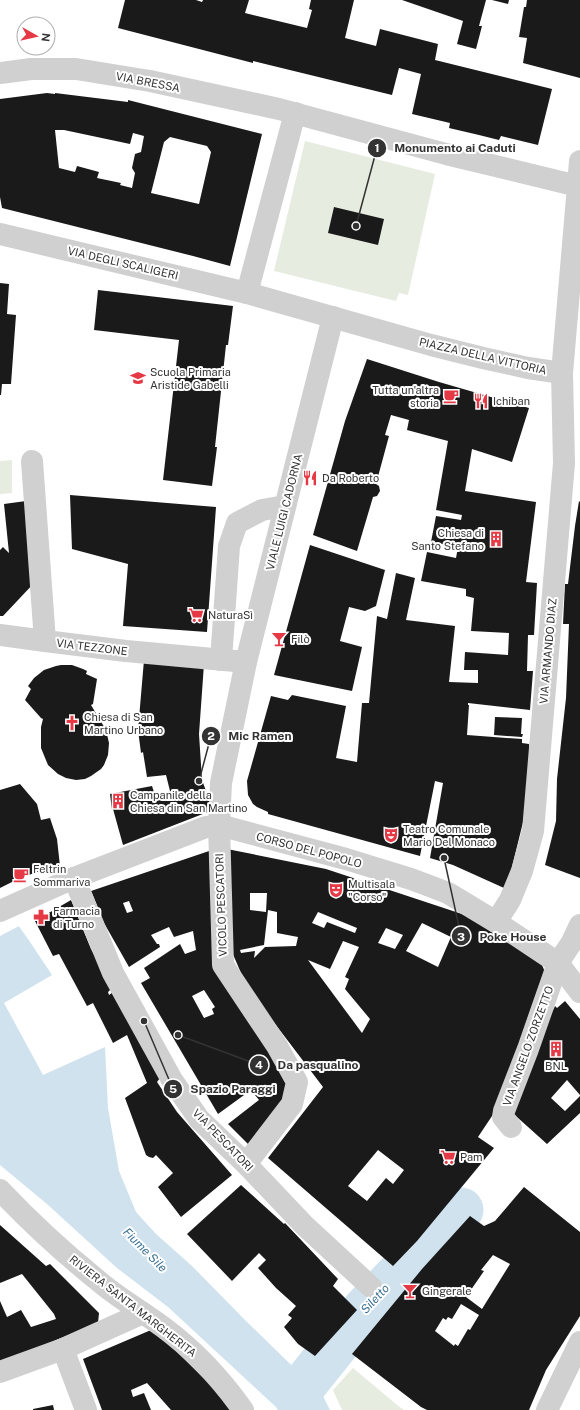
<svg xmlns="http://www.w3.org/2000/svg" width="580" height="1410" viewBox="0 0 580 1410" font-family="'Public Sans',sans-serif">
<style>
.green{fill:#e6ecdf}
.water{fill:#cfe2ee}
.pier{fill:#fff}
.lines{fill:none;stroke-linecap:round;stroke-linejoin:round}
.river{stroke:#cfe2ee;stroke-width:45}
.building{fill:#1a1a1a;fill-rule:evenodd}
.minor{stroke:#d0d0d0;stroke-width:22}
.labels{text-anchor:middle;stroke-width:4;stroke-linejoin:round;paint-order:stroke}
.street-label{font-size:11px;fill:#333;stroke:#fff}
.poi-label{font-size:11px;fill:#333;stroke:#fff;text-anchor:start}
.water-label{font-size:12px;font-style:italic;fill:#3f7597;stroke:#fff}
.leader{fill:none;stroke:#333;stroke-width:1.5}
.callout-dot{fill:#333;stroke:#fff;stroke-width:1.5}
.mark-label{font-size:12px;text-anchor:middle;font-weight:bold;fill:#fff}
.callout-label{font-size:12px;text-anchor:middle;font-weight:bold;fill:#333;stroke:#fff;stroke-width:4;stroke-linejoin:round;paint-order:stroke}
</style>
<rect width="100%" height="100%" fill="#fff"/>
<g class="green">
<path d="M305 141 435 174 408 295 399 293 396 301 274 271Z"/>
<path d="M12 460V493L0 494V461Z"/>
<path d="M353 1368 397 1405 404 1410H342L333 1390Z"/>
</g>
<path class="water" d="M0 900 28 939 52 975 4 1003 43 1075 105 1047 108 1108 119 1171 136 1212 156 1234 192 1266 246 1321 323 1396 330 1410H278L276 1407 168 1307 117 1268 47 1204 0 1165Z"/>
<path class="pier" d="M0 898 21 925 0 936Z"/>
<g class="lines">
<path class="river" d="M296 1395 365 1309 461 1210"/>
</g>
<g class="building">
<path d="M125 0H196L202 2 203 0H249L245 13 307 28 312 10 309 9 311 0H354L345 38 376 46 380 29 438 44 435 60 552 89 538 145 501 136 499 140 479 135 449 128 450 123 412 114 421 74 399 68 392 95 253 61V63L118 28Z"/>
<path d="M402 0H486L479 26H482L476 49 457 44 463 21Z"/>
<path d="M492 0H509L508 4Z"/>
<path d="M527 0H580V78L523 63 527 38 519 37 524 7H526Z"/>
<path d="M47 93 55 94V93L128 102V100L262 134 230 266 193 256 2 208 0 197V99ZM55 130H64L130 144 133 133 144 136 141 152 135 154 132 168 135 173 132 188 120 185 121 183 97 178 99 172 77 166 75 172 59 168ZM170 137 207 146 211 152 199 204 151 193 164 142Z"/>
<path d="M334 207 384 219 378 245 328 233Z"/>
<path d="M0 283 9 284 7 314 16 315 11 384H2L1 395H0Z"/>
<path d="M98 290 233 306 228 345H226L215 447H217L212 486 163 480 179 340 94 330Z"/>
<path d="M367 359 439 382 529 408 512 462 472 449 465 491 536 502 526 582 537 583 534 635H528L527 671H533L530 710 468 703V705H469L467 735 522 739V743L529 744 530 775 528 802 509 879 504 888 453 865 430 858 443 783 435 781 420 856 268 814V812L257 807 253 804 248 795 247 781 271 696 288 700 292 695 346 706 336 758 357 762 362 703H369L377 616 387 619 396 573 415 578 406 620 455 626 449 682 478 683V670H464L465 652 508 655 509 633 471 631 474 598 466 596V589L421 581 427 552 456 558 458 547 431 542 436 516 461 520 462 515 436 510 448 441 407 430 409 420 391 415 385 435 389 436 376 484 379 486 380 491 377 496 373 497 357 551 313 535 345 421Z"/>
<path d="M70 495 216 507 207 632 123 626 128 564 72 549Z"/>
<path d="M26 501 35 582 3 616H0V550L3 547 9 553 4 504Z"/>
<path d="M579 501 580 502V878L545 865 556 821 557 779 566 698 569 624H563L565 584H568L575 526Z"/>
<path d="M310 545 385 570 376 606 365 611 349 607 340 641 362 647 352 691 274 675Z"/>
<path d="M144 660 204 664 199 734 202 780 213 810 123 845 113 809 112 810 110 794 152 786 155 795 170 791 166 775 147 777 143 752 141 753 138 730Z"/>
<path d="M61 665H72L83 669 87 671 86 674 97 679 93 704 91 705 106 730 109 743 108 755 104 765 101 769 91 776 85 779 76 780 66 778 58 774 48 765 41 748V727L43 719 41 718 25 700 31 689 28 686 34 678 44 670 56 666Z"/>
<path d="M495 717 522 718 521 734H523L522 737 494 735Z"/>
<path d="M20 784 37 804 41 820 50 818 57 839 60 866 37 872 18 879 0 888V790Z"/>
<path d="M227 849 326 869 471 917 542 965 548 979 506 1095 478 1137 494 1148 417 1241 393 1266 268 1158 323 1087 247 987 232 952ZM250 893H267L266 912 250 910ZM268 910 277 912V933L298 937 296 946 265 947 254 958 255 951 241 953 240 950 264 945ZM318 912 357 928 355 933 327 922 324 928 312 923ZM422 923 451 937 438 967 406 951ZM386 928 403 935 395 949 378 943ZM343 941 359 947 345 977 349 979 345 989 370 1019 362 1033 308 960 330 969ZM378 1150 404 1170 393 1184 386 1178 367 1201 348 1186Z"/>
<path d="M212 850 218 958 297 1090 252 1148 228 1124 259 1100 251 1090 218 1114 141 983 150 978 144 968 180 944 185 954 196 950 193 931 174 937 169 927 151 935 157 944H159L160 947 129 967 104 923 91 891ZM129 901 133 911 127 913 123 903ZM204 990 215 1007 212 1009 214 1014 204 1018 192 996Z"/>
<path d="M71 900 91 949 113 987 108 992 109 995 116 990 163 1074 157 1082 177 1112 232 1175 181 1217 158 1187 173 1173 156 1155 153 1158 149 1157 146 1155 125 1098 147 1083 127 1035 113 1043 93 1003 87 1006 59 954 53 956 35 921Z"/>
<path d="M565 1001 580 1019V1095L567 1080 551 1098 565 1111 580 1096V1113L547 1144 507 1108 555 1006 557 1008Z"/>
<path d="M241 1185 284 1224 285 1223 338 1279 333 1286 357 1310 315 1356 298 1344 284 1327 292 1318 288 1315 296 1306 276 1288 258 1268 266 1260 259 1253 232 1281 187 1234Z"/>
<path d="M524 1187 580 1232V1316L546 1370 529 1410H427L421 1407 352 1354 422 1269 470 1216 484 1226 495 1221ZM493 1255 510 1264 482 1309 466 1297 484 1271 481 1270ZM461 1304 479 1315 470 1330 468 1329 458 1346 455 1344 454 1346 435 1331 443 1318 446 1320 448 1317 452 1319Z"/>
<path d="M0 1225 46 1266 50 1264 99 1313 98 1323 0 1363V1301L7 1317 21 1310 31 1327 56 1319 54 1314 22 1274 0 1283Z"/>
<path d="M151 1330 168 1343 236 1410H171L147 1383 131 1390 133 1397 144 1393 151 1410H102L83 1359Z"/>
<path d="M53 1405 54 1410H33V1409Z"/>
</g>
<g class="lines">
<g class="minor">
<path d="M0 73 31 69H76L150 81 279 109 446 154 578 186 562 373 528 368 483 358 431 345 247 293 0 234"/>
<path d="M578 186 580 161"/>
<path d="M247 293 295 113"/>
<path d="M32 461 45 641 126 651 246 662"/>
<path d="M0 635 45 641"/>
<path d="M221 660 229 546 237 523 262 510 285 506"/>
<path d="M74 878 113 973 172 1080 199 1119 246 1164 305 1226 371 1287"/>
<path d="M0 911 74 878 206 827 219 825 346 859 411 879 448 893 496 922 558 963 580 992"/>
<path d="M496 922 510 900 522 871 533 831 564 463 562 373"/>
<path d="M511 1127 503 1117 504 1111 528 1049 558 963 572 942 580 925"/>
<path d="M246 1164 292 1104 297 1082 277 1046 223 965 219 825 221 783 246 662 333 317"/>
<path d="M0 1190C31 1223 65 1254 101 1283 120 1299 143 1312 163 1327 194 1350 221 1379 243 1410"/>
<path d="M63 1349 86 1410"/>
<path d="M0 1372 63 1349 143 1313"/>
<path d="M547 1410 580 1342"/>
</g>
</g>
<defs>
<g id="school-bare" transform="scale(1.2)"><path d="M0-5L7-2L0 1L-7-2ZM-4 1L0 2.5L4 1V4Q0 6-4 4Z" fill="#e63946" stroke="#fff" stroke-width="2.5" paint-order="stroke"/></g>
<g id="cafe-bare" transform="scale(1.2)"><path d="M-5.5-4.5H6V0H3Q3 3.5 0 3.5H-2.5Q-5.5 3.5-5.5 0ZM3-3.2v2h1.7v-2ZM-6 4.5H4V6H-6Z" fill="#e63946" stroke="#fff" stroke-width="2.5" paint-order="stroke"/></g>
<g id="restaurant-bare" transform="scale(1.2)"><path d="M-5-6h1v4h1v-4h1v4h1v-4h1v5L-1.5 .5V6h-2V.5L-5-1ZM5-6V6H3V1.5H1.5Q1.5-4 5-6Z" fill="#e63946" stroke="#fff" stroke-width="2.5" paint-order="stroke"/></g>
<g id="building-bare" transform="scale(1.2)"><path d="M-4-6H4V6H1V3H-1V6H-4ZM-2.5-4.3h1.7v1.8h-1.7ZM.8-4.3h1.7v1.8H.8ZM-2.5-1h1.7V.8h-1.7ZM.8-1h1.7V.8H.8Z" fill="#e63946" stroke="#fff" stroke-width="2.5" paint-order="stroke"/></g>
<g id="supermarket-bare" transform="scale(1.2)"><path d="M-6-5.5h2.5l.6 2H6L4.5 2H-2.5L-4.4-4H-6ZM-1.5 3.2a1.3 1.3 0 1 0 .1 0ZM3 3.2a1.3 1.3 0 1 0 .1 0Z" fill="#e63946" stroke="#fff" stroke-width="2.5" paint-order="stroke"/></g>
<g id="bar-bare" transform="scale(1.2)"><path d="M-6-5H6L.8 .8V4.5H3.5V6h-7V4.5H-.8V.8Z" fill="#e63946" stroke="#fff" stroke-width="2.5" paint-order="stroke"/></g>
<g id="church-bare" transform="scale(1.2)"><path d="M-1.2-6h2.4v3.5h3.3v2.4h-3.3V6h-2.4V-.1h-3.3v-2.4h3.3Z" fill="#e63946" stroke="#fff" stroke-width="2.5" paint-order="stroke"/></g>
<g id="theatre-bare" transform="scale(1.2)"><path d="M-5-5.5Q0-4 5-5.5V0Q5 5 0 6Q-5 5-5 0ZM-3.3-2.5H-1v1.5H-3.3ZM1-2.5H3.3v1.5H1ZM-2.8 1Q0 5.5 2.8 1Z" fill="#e63946" stroke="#fff" stroke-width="2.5" paint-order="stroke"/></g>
<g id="pharmacy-bare" transform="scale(1.2)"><path d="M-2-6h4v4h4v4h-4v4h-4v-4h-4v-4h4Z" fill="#e63946" stroke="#fff" stroke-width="2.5" paint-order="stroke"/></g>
</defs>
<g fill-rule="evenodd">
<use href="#school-bare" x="138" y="378"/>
<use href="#cafe-bare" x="451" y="396"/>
<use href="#restaurant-bare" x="481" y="401"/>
<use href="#restaurant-bare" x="310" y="478"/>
<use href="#building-bare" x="496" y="539"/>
<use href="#supermarket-bare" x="196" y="615"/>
<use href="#bar-bare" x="279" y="639"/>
<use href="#church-bare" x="72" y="723"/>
<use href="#building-bare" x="118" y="801"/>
<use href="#theatre-bare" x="391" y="835"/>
<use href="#cafe-bare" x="21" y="875"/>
<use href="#theatre-bare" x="336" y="890"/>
<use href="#pharmacy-bare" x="41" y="917"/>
<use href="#building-bare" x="556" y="1049"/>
<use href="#supermarket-bare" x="448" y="1157"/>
<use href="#bar-bare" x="410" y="1291"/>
</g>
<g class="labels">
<g class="street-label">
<text transform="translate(148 82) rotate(11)" y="4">VIA BRESSA</text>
<text transform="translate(123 263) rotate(13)" y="4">VIA DEGLI SCALIGERI</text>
<text transform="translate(483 356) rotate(13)" y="4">PIAZZA DELLA VITTORIA</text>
<text transform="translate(284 512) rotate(-76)" y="4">VIALE LUIGI CADORNA</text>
<text transform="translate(92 647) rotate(7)" y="4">VIA TEZZONE</text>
<text transform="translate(548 651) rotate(-85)" y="4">VIA ARMANDO DIAZ</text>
<text transform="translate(309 850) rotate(15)" y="4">CORSO DEL POPOLO</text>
<text transform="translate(221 905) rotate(-92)" y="4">VICOLO PESCATORI</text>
<text transform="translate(528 1046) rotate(-70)" y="4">VIA ANGELO ZORZETTO</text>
<text transform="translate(223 1140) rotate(46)" y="4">VIA PESCATORI</text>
<text transform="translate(133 1306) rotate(38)" y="4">RIVIERA SANTA MARGHERITA</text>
</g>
<g class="poi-label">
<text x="150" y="376">Scuola Primaria<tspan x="150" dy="13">Aristide Gabelli</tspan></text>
<text x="439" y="394" text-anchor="end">Tutta un'altra<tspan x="439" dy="13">storia</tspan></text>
<text x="493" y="405">Ichiban</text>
<text x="322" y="482">Da Roberto</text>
<text x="484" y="537" text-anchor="end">Chiesa di<tspan x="484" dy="13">Santo Stefano</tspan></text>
<text x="208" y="619">NaturaSì</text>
<text x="291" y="643">Filò</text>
<text x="84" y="721">Chiesa di San<tspan x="84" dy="13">Martino Urbano</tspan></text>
<text x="130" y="799">Campanile della<tspan x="130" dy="13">Chiesa din San Martino</tspan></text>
<text x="403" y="833">Teatro Comunale<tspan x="403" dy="13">Mario Del Monaco</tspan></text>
<text x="33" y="873">Feltrin<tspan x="33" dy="13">Sommariva</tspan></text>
<text x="348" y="888">Multisala<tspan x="348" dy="13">"Corso"</tspan></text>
<text x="53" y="915">Farmacia<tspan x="53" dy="13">di Turno</tspan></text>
<text x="556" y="1070" text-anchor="middle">BNL</text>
<text x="460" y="1161">Pam</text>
<text x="422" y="1295">Gingerale</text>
</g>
<g class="water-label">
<text transform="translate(145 1250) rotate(45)" y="4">Fiume Sile</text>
<text transform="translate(375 1299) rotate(-47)" y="4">Siletto</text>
</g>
</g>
<path class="leader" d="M356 226L377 148M199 781L211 736M444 858L461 936M178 1035L259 1065M144 1021L173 1089"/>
<g class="callout-dot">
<circle cx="356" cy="226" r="4"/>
<circle cx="199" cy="781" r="4"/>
<circle cx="444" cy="858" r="4"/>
<circle cx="178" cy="1035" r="4"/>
<circle cx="144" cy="1021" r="4"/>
<circle cx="377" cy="148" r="10"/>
<circle cx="211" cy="736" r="10"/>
<circle cx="461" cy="936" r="10"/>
<circle cx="259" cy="1065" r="10"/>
<circle cx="173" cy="1089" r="10"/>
</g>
<g class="mark-label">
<text x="377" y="152">1</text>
<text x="211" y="740">2</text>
<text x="461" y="941">3</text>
<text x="259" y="1069">4</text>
<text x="173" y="1093">5</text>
</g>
<g class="callout-label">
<text x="455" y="152">Monumento ai Caduti</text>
<text x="260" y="740">Mic Ramen</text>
<text x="513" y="941">Poke House</text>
<text x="318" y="1069">Da pasqualino</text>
<text x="233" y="1093">Spazio Paraggi</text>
</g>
<g transform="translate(36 36) rotate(98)"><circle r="19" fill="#ffffff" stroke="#adadad"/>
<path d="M0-3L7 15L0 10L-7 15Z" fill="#e63946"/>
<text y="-6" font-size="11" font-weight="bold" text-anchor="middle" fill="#333333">N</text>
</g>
</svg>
